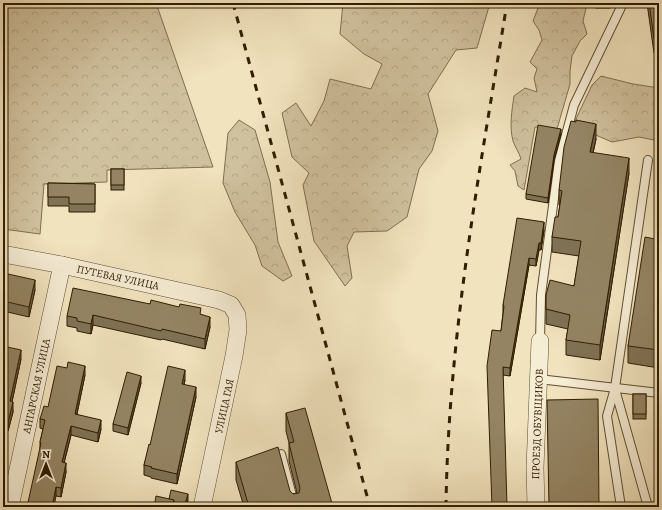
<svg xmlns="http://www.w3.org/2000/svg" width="662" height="510" viewBox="0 0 662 510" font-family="Alegreya,serif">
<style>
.forest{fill:url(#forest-crowns);stroke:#806f4f}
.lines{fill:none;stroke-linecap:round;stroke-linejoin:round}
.lane-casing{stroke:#604e30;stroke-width:10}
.street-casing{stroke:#604e30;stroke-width:18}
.lane{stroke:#f6edd5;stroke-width:8}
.street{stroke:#f6edd5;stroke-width:17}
.rail{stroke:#301d00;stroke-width:3;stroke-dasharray:7 7;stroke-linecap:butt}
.wall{fill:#7f7255;stroke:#301d00}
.shaded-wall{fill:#685c45;stroke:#301d00}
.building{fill:#948463;stroke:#301d00}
.labels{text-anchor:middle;stroke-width:4;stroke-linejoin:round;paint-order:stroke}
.street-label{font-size:11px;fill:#301d00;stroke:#f6edd5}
</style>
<defs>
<pattern id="forest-crowns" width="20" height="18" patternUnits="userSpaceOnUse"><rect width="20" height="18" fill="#d0c19e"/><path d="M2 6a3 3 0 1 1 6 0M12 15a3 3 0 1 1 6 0" fill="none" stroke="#b3a586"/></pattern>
</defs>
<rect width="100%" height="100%" fill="#f1e3be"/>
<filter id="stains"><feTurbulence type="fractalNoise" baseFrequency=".005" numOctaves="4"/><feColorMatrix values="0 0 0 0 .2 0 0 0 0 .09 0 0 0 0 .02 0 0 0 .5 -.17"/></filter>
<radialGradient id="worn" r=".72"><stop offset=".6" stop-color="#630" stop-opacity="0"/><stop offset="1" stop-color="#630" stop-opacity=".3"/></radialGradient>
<g class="forest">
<path d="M3 3H156L213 167 107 170V182L44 184 40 234 3 229Z"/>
<path d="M343 3H490L477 48 456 50 428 94 438 131 432 151 419 169 407 217 387 231 354 232 347 246 352 278 345 286 314 241 303 185 309 173 292 157 282 113 296 103 311 126 324 101 330 79 371 89 382 64 364 54 340 34Z"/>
<path d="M540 3H586L587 4 583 21 587 34 580 41 572 56 570 71V84L557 129 535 127 524 190 518 186 515 171 510 165 521 159C519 152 515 147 513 141 509 126 512 110 514 96L525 88 537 92 534 78 537 69 530 62 542 40 539 30 533 21Z"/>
<path d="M601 76 633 84 659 88V141L639 137 612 142 584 130 575 121 592 85Z"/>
<path d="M239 120 255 130 270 182 278 242 292 276 283 281 262 266 255 245 235 212 223 183 228 133Z"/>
</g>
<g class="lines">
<g class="lane-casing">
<g id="lane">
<path d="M540 341 541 295 559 161 574 105 623 3"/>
<path d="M539 379 659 393"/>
<path d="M615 389 648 507"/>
<path d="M281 454 295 507"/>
<path d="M621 507 607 416 615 388 648 160"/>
</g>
</g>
<g class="street-casing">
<g id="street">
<path d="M3 254 62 265 219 300 231 305 237 315 238 330 234 356 202 507"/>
<path d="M10 507 62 265"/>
<path d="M536 507 535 468 540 341"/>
</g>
</g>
<use href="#lane" class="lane"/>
<use href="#street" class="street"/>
<g class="rail">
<path d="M233 3 370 507"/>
<path d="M446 507C448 337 480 170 507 3"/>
</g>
</g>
<g class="wall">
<rect x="596" y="3" width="14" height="5"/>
<path d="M647 3H659V52L654 53Z"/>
<path d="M561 134 554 160 548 203 526 199V194Z"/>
<path d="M596 139 593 153 629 173 600 360 566 355V340L568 329 546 324V295L574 286 579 256 552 252V237L558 217 560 205H559V190Z"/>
<rect x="111" y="169" width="13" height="21"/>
<path d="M48 183 95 184V212H69V206H48Z"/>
<path d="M659 214V368L628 363V346L655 239Z"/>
<path d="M544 230 541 250H539L536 266 529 265 510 376 503 375 501 331 503 313V305Z"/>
<path d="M35 290 29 317 3 311V296Z"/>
<path d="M150 304 201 315 210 327 205 349 162 339 161 340 93 325 91 334 77 331V328L67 326V316Z"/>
<path d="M3 346 21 359 12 402 13 412 8 431H6L3 443Z"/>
<path d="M85 375 77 414 101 429 98 442 71 435 64 463 66 472 61 497 56 496 40 449V442L43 429 40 428V419L48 407Z"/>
<path d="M185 380 184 384 196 397 177 484 151 478V477L144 475V465L150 445Z"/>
<path d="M141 383 128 435 113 431V424Z"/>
<rect x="633" y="394" width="13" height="25"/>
<path d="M286 413 333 507H244L236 480V462L290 491 293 494 297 493 289 461V443L286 431Z"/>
<path d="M169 499 188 500 186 507H154Z"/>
</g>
<g class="shaded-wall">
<path d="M596 124V139L590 167V152Z"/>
<path d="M561 129V134L554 160 548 203V198L554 155Z"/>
<path d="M629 158V173L600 360V345Z"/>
<path d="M544 222V230L541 250V243Z"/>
<path d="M539 243V250L536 266V259Z"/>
<path d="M529 258V265L510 376V368Z"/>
<path d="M5 261V266L3 276V270Z"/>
<path d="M35 280V290L29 317V307Z"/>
<path d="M93 315V325L91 334V324Z"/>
<path d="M210 317V327L205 349V339Z"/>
<path d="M21 350V359L10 411V401Z"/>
<path d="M85 366V375L75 423V414Z"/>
<path d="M185 370V380L182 393V384Z"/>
<path d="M141 376V383L128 435V428Z"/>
<path d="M196 387V397L177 484V474Z"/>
<path d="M13 402V412L8 431V422Z"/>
<path d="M101 420V429L98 442V433Z"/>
<path d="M6 421V431L3 443V434Z"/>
<path d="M71 426V435L62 471V462Z"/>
<path d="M66 463V472L61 497V488Z"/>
<path d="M56 487V496L54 507H52Z"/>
<path d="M188 494V500L186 507H184Z"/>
</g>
<g class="building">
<path d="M649 3H659V38H654Z"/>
<path d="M576 120 596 124 590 152 629 158 600 345 566 340 570 315 546 309V295L550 280 574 286 581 241 552 237 555 217H558L562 191 559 190 564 147 571 121 576 122Z"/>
<path d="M538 125 561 129 554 155 548 198 526 194Z"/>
<rect x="111" y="169" width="13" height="16"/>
<path d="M48 183 95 184V204H69V197H48Z"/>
<path d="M659 214V350L628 346 645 237 655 239Z"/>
<path d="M517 218 544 222 541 243H539L536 259 529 258 510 368 503 367 507 507H492L487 366 492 330 501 331 504 306 503 305Z"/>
<path d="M3 260 5 261 3 270Z"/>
<path d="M8 274 35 280 29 307 3 301V296Z"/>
<path d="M73 288 150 304 151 300 179 307 180 304 201 308 200 314 210 317 205 339 162 329 161 331 93 315 91 324 77 321V318L67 316Z"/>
<path d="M3 346 21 350 10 401 13 402 8 422 6 421 3 434Z"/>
<path d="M68 362 85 366 75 414 101 420 98 433 71 426 62 462 66 463 61 488 56 487 52 507H27L41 443 40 442 45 420 40 419 44 406 48 407 57 366 67 368Z"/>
<path d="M168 366 185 370 182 384 196 387 177 474 151 468 152 467 144 465 149 444 150 445Z"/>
<path d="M127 372 141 376 128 428 113 424Z"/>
<rect x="633" y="394" width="13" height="20"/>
<path d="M598 399 599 507H549L547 400Z"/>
<path d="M305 408 333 507H249L236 462 278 447 290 491 293 494 299 493 300 488 289 443 294 442 286 413Z"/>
<path d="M171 490 188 494 184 507 174 504V500L169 499Z"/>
<path d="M156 496 174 500 172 507H154Z"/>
</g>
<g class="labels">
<g class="street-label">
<text transform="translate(118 277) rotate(12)" y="4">ПУТЕВАЯ УЛИЦА</text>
<text transform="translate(36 386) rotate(-78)" y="4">АНГАРСКАЯ УЛИЦА</text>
<text transform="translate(224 406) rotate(-78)" y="4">УЛИЦА ГАЯ</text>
<text transform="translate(537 424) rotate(-88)" y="4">ПРОЕЗД ОБУВЩИКОВ</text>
</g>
</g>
<rect width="662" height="510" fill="none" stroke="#f1e3be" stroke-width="16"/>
<rect x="4" y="4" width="654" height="502" fill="none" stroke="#301d00" stroke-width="2"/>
<rect x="8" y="8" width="646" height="494" fill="none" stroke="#301d00"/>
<g transform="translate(46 464)" stroke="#f6edd5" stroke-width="3" paint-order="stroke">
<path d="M0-3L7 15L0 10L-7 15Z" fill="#301d00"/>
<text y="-6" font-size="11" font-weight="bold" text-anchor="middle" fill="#301d00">N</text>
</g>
<rect width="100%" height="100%" filter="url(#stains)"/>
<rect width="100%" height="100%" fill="url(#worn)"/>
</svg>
